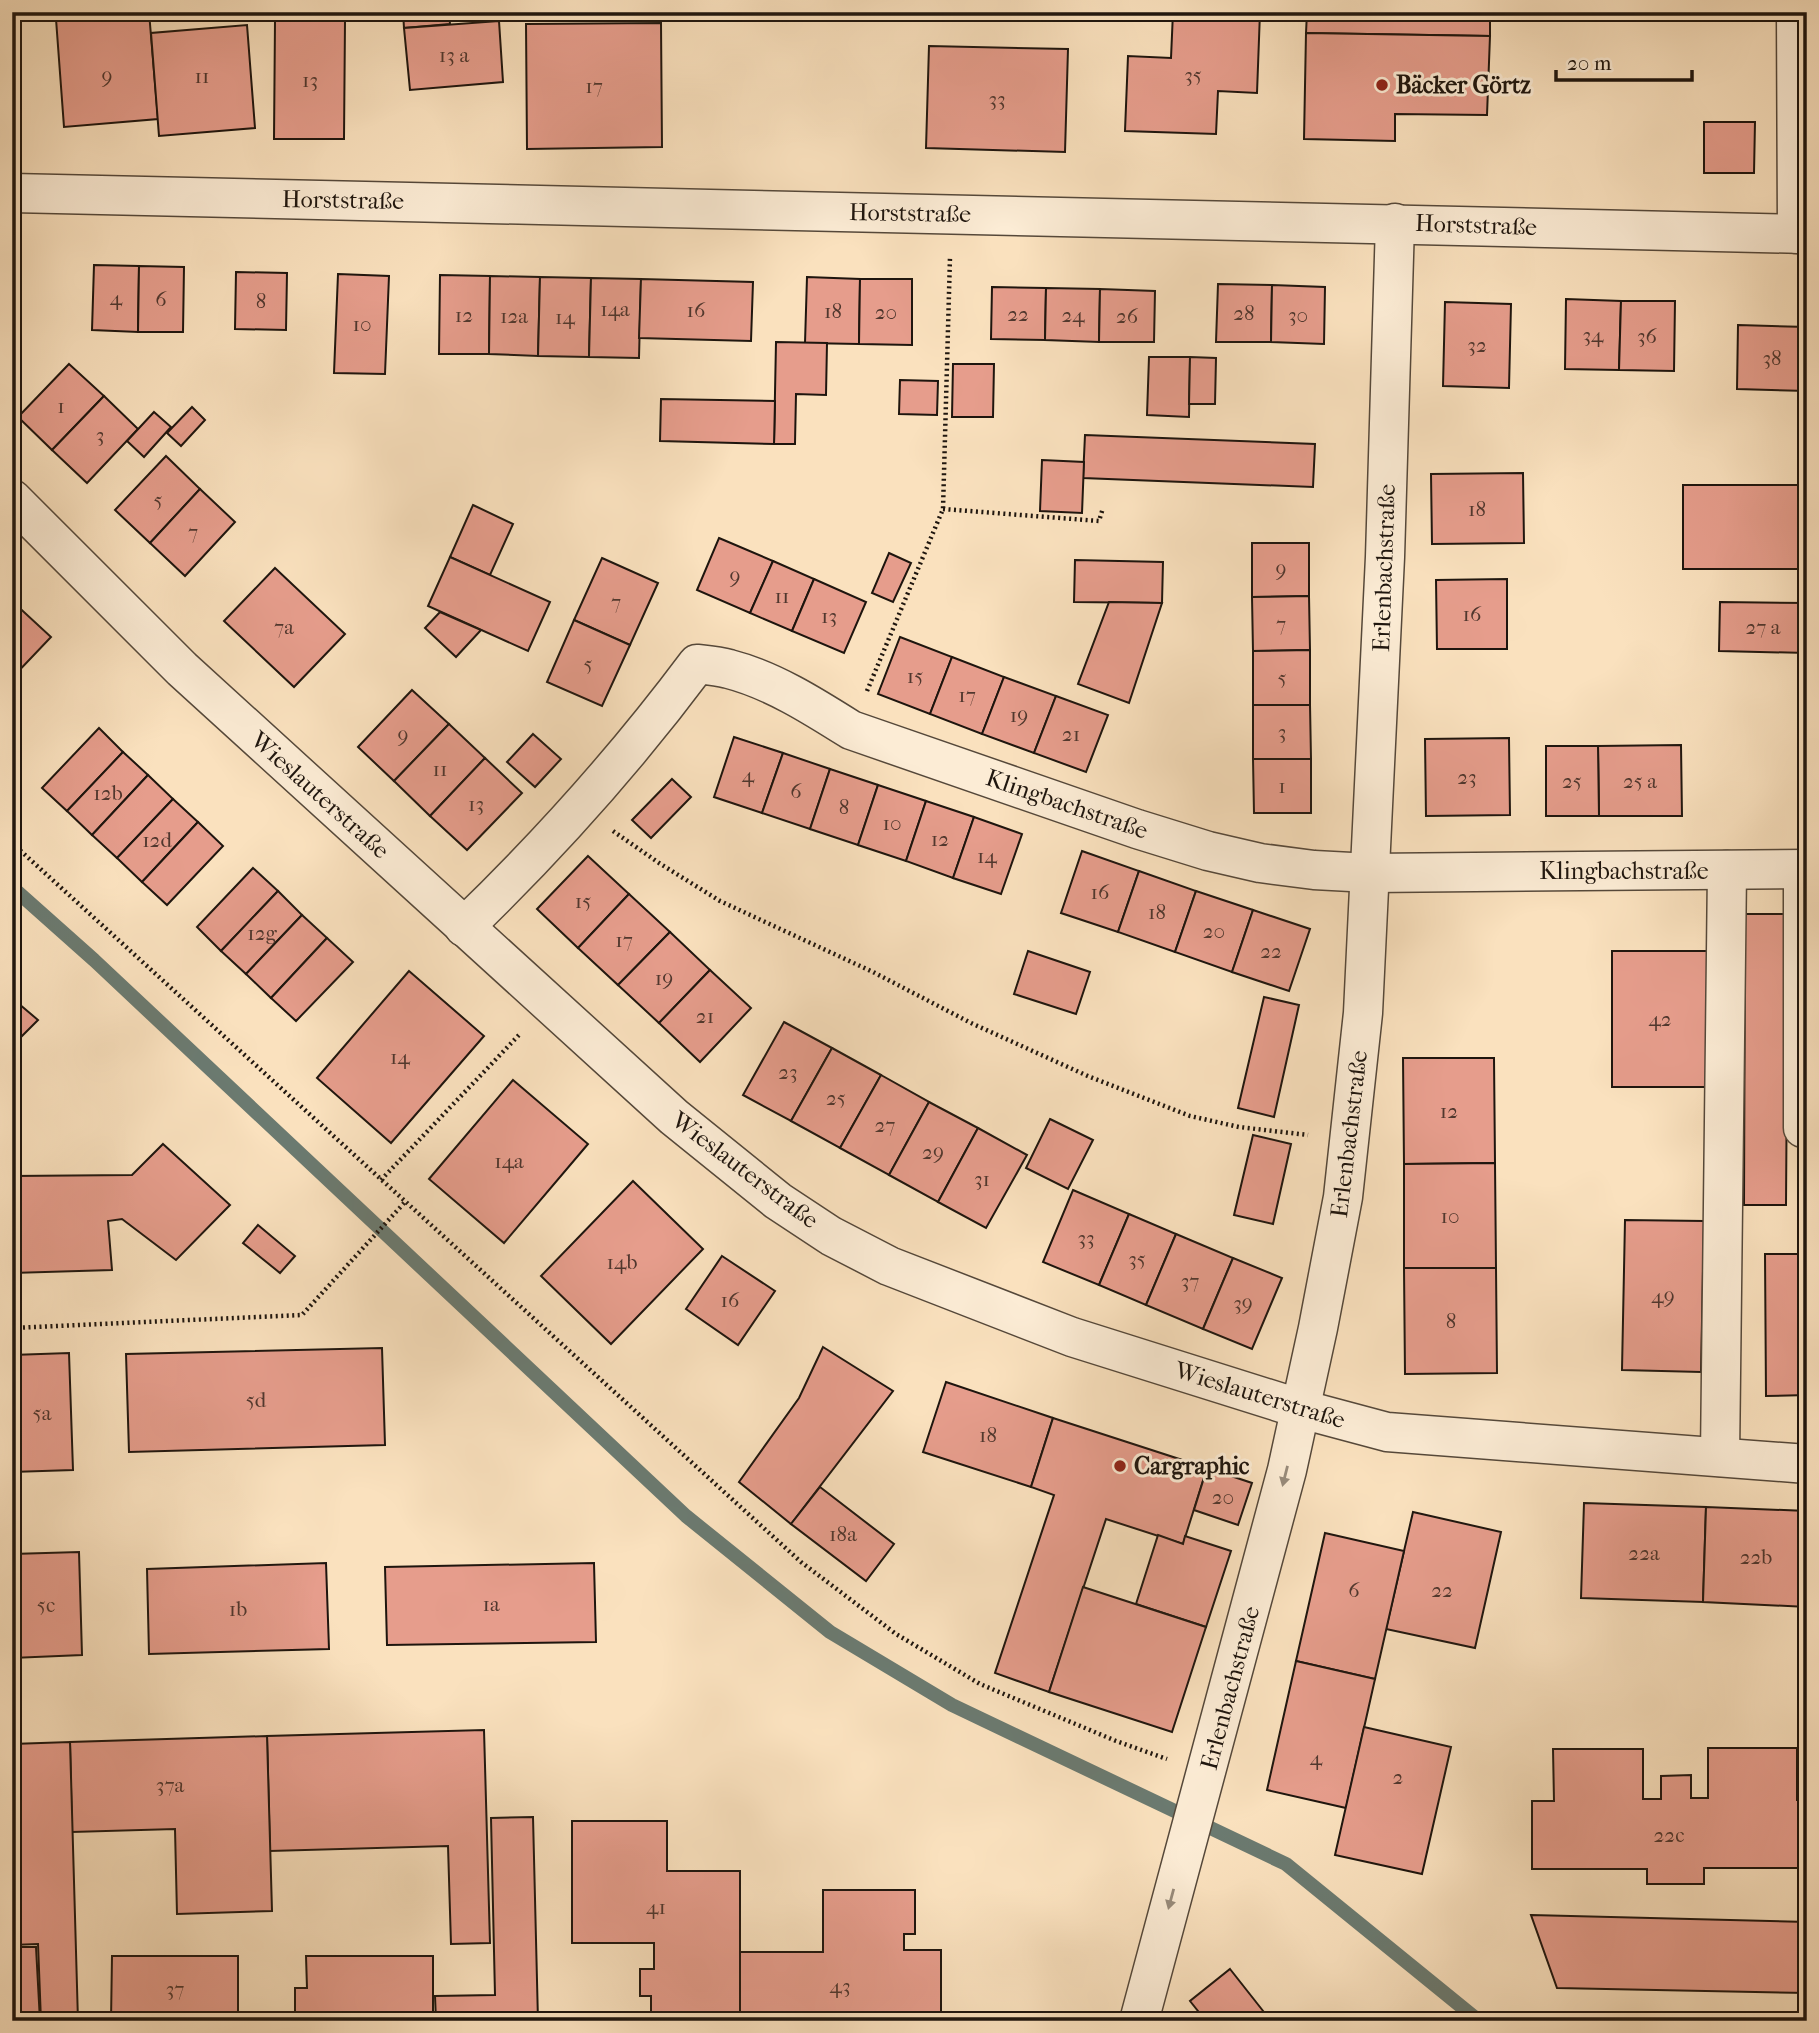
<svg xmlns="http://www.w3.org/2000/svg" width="1819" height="2033" viewBox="0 0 1819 2033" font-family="'IM FELL French Canon',serif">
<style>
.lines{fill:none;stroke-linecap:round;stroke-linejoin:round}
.stream{stroke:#6b7a70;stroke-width:14}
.building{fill:#e69d8c;stroke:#1e150e;stroke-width:2}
.minor-casing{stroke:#55483a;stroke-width:41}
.path{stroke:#1e150e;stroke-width:4.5;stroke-dasharray:2 3.5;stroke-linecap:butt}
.minor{stroke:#fcecd5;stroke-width:38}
.oneway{fill:#988b7b}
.poi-dot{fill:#8f2418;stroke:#fcecd5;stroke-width:2.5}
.labels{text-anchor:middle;stroke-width:6;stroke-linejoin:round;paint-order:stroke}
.number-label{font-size:21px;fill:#50372e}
.poi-label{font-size:24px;font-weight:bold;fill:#1e150e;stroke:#fcecd5;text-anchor:start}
.street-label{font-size:24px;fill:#1e150e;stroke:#fcecd5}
</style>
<rect width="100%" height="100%" fill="#fae1be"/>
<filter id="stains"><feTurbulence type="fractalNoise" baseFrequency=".00286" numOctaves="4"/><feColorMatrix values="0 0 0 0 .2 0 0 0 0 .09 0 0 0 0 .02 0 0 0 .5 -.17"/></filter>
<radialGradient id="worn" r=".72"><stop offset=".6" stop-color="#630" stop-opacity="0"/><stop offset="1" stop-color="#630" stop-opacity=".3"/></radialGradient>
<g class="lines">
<path class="stream" d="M12 887 94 960 686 1516 830 1632 952 1705 1286 1864 1479 2021"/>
</g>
<g class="building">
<path d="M149 12 158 119 64 127 56 19Z"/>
<path d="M274 12H307L308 21H275Z"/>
<path d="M403 12H449L450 24 404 28Z"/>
<path d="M1173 12H1260L1257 93 1218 91 1216 134 1125 131 1128 56 1171 58Z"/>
<path d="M1307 12H1490V36L1306 33Z"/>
<path d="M275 21H345L344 139H274Z"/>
<path d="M499 21 503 82 410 90 404 28Z"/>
<path d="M661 23 662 147 527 149 526 24Z"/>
<path d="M247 25 255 128 159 136 151 33Z"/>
<path d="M1306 33 1490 36 1487 115 1395 114V141L1304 139Z"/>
<path d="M929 46 1068 49 1065 152 926 148Z"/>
<path d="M1704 122H1755L1754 173H1704Z"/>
<path d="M94 265 139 266 138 332 92 330Z"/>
<path d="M139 266 184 267 183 332H138Z"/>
<path d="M236 272 287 273 286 330 235 329Z"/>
<path d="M338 274 389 276 385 374 334 373Z"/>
<path d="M440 275 490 276 489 354H439Z"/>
<path d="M490 276 540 277 538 356 489 354Z"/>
<path d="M540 277 591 278 589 357 538 356Z"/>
<path d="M807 277 860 279 859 344 805 343Z"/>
<path d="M591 278 641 279 639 358 589 357Z"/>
<path d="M641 279 753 282 751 341 639 338Z"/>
<path d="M860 279H912V345L859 344Z"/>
<path d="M1218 284 1272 285 1271 342H1216Z"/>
<path d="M1272 285 1325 287 1324 344 1271 342Z"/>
<path d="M992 287 1046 288 1045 340 991 339Z"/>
<path d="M1046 288 1100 289 1099 342 1045 340Z"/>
<path d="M1100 289 1155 291 1154 342H1099Z"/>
<path d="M1566 299 1621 301 1619 370 1565 369Z"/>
<path d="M1621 301H1675L1674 371 1619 370Z"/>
<path d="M1445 302 1511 304 1509 388 1443 386Z"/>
<path d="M1738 325 1807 327V391L1737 389Z"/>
<path d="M776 342 827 343 826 395 796 394 795 444H774Z"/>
<path d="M1149 357H1190L1189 417 1147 415Z"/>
<path d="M1190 357 1216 358 1215 404H1189Z"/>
<path d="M69 364 104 396 52 450 18 417Z"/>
<path d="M953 364H994L993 417H952Z"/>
<path d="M900 380 938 381 937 415 899 414Z"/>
<path d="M104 396 138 429 87 483 52 450Z"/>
<path d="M661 399 775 401 774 444 660 441Z"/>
<path d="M192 407 205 420 181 446 167 433Z"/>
<path d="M154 412 171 427 144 457 127 441Z"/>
<path d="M1085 435 1315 444 1313 487 1083 478Z"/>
<path d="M166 456 200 489 150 543 115 510Z"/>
<path d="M1042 460 1084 462 1082 513 1040 511Z"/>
<path d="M1523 473 1524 543 1432 544 1431 474Z"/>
<rect x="1683" y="485" width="124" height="84"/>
<path d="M200 489 235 522 185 576 150 543Z"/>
<path d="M473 505 513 524 490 575 450 557Z"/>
<path d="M719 538 773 561 750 613 697 590Z"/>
<path d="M1252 543H1309V596L1252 597Z"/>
<path d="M889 553 911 563 893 602 872 593Z"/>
<path d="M450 557 550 602 528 651 428 606Z"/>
<path d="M602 558 658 583 630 645 574 620Z"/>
<path d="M1075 560 1163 562 1162 603 1074 602Z"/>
<path d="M773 561 814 579 792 631 750 613Z"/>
<path d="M275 568 345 634 294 687 224 621Z"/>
<path d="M814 579 866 602 844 653 792 631Z"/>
<path d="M1507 579V649H1437L1436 580Z"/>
<path d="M1309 596 1310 650 1253 651 1252 597Z"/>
<path d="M12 601 51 637 12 678Z"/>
<path d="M1109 602 1162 603 1129 703 1078 684Z"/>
<path d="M1720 602 1807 603V653L1719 651Z"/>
<path d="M440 612 481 630 456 657 425 628Z"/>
<path d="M574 620 630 645 602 706 547 682Z"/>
<path d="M900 637 952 657 930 714 878 694Z"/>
<path d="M1310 650V705H1253V651Z"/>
<path d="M952 657 1004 677 982 734 930 714Z"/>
<path d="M1004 677 1056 696 1034 753 982 734Z"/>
<path d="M412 690 449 724 394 781 358 747Z"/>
<path d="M1056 696 1108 715 1086 772 1034 753Z"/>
<path d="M1253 705H1310L1311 759H1253Z"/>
<path d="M449 724 485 758 430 816 394 781Z"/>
<path d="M99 728 123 752 67 811 42 788Z"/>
<path d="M533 734 561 759 535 787 507 762Z"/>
<path d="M734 737 783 753 762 813 714 797Z"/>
<path d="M1509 738 1510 815 1426 816 1425 739Z"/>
<path d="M1681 745 1682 816H1599L1598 746Z"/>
<path d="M1546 746H1598L1599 816H1546Z"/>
<path d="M123 752 148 775 92 835 67 811Z"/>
<path d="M783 753 830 769 810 829 762 813Z"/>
<path d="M485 758 522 793 467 850 430 816Z"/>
<path d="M1253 759H1311V813H1254Z"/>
<path d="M830 769 878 785 858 845 810 829Z"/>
<path d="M148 775 173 799 117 858 92 835Z"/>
<path d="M672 779 691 797 651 838 632 820Z"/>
<path d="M878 785 926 801 906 861 858 845Z"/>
<path d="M173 799 198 822 142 882 117 858Z"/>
<path d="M926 801 974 817 953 878 906 861Z"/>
<path d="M974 817 1022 834 1001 894 953 878Z"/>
<path d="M198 822 223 846 167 905 142 882Z"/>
<path d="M1082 851 1139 871 1118 932 1061 913Z"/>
<path d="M588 856 629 894 578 948 537 909Z"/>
<path d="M253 868 278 891 221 951 197 927Z"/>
<path d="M1139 871 1196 891 1175 952 1118 932Z"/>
<path d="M278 891 302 915 246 974 221 951Z"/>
<path d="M1196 891 1253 910 1232 972 1175 952Z"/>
<path d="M629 894 670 932 618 985 578 948Z"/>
<path d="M1253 910 1310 929 1289 991 1232 972Z"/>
<path d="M1745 914H1788L1786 1205H1744Z"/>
<path d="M302 915 327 938 271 998 246 974Z"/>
<path d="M670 932 710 970 659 1023 618 985Z"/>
<path d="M327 938 353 962 296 1021 271 998Z"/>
<path d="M1028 951 1090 972 1076 1014 1014 994Z"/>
<rect x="1612" y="951" width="96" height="136"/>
<path d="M710 970 751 1008 700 1062 659 1023Z"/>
<path d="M409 971 484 1036 391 1143 317 1078Z"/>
<path d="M1264 997 1299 1005 1274 1117 1238 1108Z"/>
<path d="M12 998 38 1020 12 1046Z"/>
<path d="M784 1022 832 1048 791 1121 743 1095Z"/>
<path d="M832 1048 881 1075 840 1148 791 1121Z"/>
<path d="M1403 1058H1494L1495 1163 1404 1164Z"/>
<path d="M881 1075 929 1102 889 1175 840 1148Z"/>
<path d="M513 1080 588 1144 504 1243 429 1179Z"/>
<path d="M929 1102 978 1128 938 1202 889 1175Z"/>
<path d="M1050 1119 1093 1140 1068 1189 1026 1168Z"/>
<path d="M978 1128 1027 1155 986 1228 938 1202Z"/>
<path d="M1253 1135 1291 1144 1273 1224 1234 1215Z"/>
<path d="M163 1144 230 1205 176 1260 122 1219 108 1221 112 1270 12 1273V1176L132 1175Z"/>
<path d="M1495 1163 1496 1268H1404V1164Z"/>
<path d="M633 1181 703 1249 611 1344 541 1276Z"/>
<path d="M1073 1190 1129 1214 1099 1285 1043 1262Z"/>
<path d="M1129 1214 1176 1234 1146 1305 1099 1285Z"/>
<path d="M1625 1220 1704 1221 1701 1372 1622 1370Z"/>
<path d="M258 1225 295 1256 280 1273 243 1243Z"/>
<path d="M1176 1234 1233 1258 1203 1329 1146 1305Z"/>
<path d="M1765 1254H1807V1395L1766 1396Z"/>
<path d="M722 1256 775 1291 738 1345 686 1309Z"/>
<path d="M1233 1258 1282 1278 1252 1349 1203 1329Z"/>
<path d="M1404 1268H1496L1497 1373 1405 1374Z"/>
<path d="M823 1347 893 1391 791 1524 739 1482 799 1398Z"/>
<path d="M382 1348 385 1445 129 1452 126 1354Z"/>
<path d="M69 1353 73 1470 12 1472V1355Z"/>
<path d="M946 1382 1053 1418 1031 1487 923 1452Z"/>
<path d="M1053 1418 1207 1468 1183 1544 1106 1519 1049 1692 995 1673 1054 1495 1031 1487Z"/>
<path d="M1207 1468 1252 1483 1238 1525 1194 1510Z"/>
<path d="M820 1487 894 1544 866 1581 791 1524Z"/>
<path d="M1584 1503 1706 1507 1703 1602 1581 1598Z"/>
<path d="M1706 1507 1807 1511V1607L1703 1602Z"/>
<path d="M1413 1512 1501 1532 1475 1648 1386 1629Z"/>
<path d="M1325 1533 1404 1551 1375 1679 1296 1661Z"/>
<path d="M1158 1535 1183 1544 1185 1536 1231 1551 1206 1627 1136 1604Z"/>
<path d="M79 1552 82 1655 12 1658V1554Z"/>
<path d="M326 1563 329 1649 149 1654 147 1569Z"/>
<path d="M594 1563 596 1642 387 1645 385 1567Z"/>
<path d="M1083 1587 1206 1627 1172 1732 1049 1692Z"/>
<path d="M1296 1661 1375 1679 1346 1808 1267 1790Z"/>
<path d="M1364 1727 1451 1747 1422 1874 1335 1855Z"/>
<path d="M484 1730 490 1943 451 1944 448 1846 270 1851 267 1736Z"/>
<path d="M267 1736 272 1911 177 1914 175 1829 72 1832 70 1742Z"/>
<path d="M70 1742 78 2021H41L38 1944 12 1945V1744Z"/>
<path d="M1708 1748H1797V1800H1807V1868H1704V1884H1647V1869H1532V1801H1554L1553 1749H1643V1799H1661V1776L1691 1775V1798H1708Z"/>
<path d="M533 1817 538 2021H436L435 1996 495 1995 491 1818Z"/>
<path d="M572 1821H667V1871H740V2021H651V1996H640V1969H654V1943H572Z"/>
<path d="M823 1890H915V1934H904V1950H941V2021H740V1952H823Z"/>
<path d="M1531 1915 1807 1922V1993L1557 1988Z"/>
<path d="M12 1947H36L40 2021H12Z"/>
<path d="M112 1956H238V2021H111Z"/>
<path d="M306 1956H433V2021L295 2019V1988H307Z"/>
<path d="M1230 1969 1271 2021H1206L1190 2001Z"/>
<path d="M1568 2013 1609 2021H1567Z"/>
</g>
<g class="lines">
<g class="minor-casing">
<g id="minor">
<path d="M1796 12 1797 234"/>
<path d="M12 193 1807 234"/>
<path d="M12 499 182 669 674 1117 778 1201 831 1236 889 1266 1072 1337 1301 1409 1387 1432 1807 1464"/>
<path d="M1803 869V1128"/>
<path d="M464 927C549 845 626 759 697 664 707 665 719 666 729 669 772 680 813 706 851 730L1137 829 1208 851 1260 863 1314 870 1370 873 1807 869"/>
<path d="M1720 1457 1727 870"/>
<path d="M1139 2021 1287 1470 1318 1328 1343 1197 1363 1013 1385 557 1395 223"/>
</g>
</g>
<g class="path">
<path d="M943 509 1099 521 1103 508"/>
<path d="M867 691 943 509 950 257"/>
<path d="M613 831 659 863 720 901 873 972 971 1023 1090 1077 1190 1116 1239 1127 1308 1135"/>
<path d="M12 843 801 1562 896 1634 980 1684 1116 1741 1167 1759"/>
<path d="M381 1180 519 1035"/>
<path d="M12 1328 302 1315 405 1202"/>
</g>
<use href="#minor" class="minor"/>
</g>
<defs><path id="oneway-solid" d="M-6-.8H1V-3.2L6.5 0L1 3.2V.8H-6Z" transform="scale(1.75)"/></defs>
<g class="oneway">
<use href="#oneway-solid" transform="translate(1285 1476) rotate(104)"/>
<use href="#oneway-solid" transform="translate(1171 1899) rotate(105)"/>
</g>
<g class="poi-dot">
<circle cx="1382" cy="85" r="7"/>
<circle cx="1120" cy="1466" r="7"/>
</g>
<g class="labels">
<g class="number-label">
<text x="454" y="62">13 a</text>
<text x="1193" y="82">35</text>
<text x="107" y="83">9</text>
<text x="202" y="83">11</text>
<text x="310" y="87">13</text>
<text x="594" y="93">17</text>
<text x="997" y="106">33</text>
<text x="116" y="305">4</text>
<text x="161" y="306">6</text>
<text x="261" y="308">8</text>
<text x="615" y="316">14a</text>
<text x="696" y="317">16</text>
<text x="833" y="318">18</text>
<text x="886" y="319">20</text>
<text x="1244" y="320">28</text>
<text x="1018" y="321">22</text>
<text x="464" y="322">12</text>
<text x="1073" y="322">24</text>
<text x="1298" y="322">30</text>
<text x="514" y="323">12a</text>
<text x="1127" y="323">26</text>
<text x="565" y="324">14</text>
<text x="362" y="331">10</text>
<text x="1593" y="342">34</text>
<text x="1647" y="343">36</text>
<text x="1477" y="352">32</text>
<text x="1772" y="365">38</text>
<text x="61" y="413">1</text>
<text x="100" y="442">3</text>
<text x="158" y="507">5</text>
<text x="1477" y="516">18</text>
<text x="193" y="539">7</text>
<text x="1281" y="576">9</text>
<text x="735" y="583">9</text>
<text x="782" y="603">11</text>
<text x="616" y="609">7</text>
<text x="1472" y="621">16</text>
<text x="829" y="623">13</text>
<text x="1281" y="631">7</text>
<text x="284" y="634">7a</text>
<text x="1763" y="634">27 a</text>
<text x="588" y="671">5</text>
<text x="915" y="683">15</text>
<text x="1282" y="685">5</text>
<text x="967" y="702">17</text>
<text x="1019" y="722">19</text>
<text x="1282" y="739">3</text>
<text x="1071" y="741">21</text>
<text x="403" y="742">9</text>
<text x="440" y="776">11</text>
<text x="748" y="782">4</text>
<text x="1467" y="784">23</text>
<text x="1572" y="788">25</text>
<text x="1640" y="788">25 a</text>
<text x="1282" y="793">1</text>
<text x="796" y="798">6</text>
<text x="108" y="800">12b</text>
<text x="476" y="811">13</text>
<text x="844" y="814">8</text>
<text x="892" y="830">10</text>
<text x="940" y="846">12</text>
<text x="157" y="847">12d</text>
<text x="987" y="863">14</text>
<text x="1100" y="899">16</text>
<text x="583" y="908">15</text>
<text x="1157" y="919">18</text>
<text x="1214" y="938">20</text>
<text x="262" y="940">12g</text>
<text x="624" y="947">17</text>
<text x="1271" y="958">22</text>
<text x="664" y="985">19</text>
<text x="705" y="1023">21</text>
<text x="1660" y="1026">42</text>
<text x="400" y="1064">14</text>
<text x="788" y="1079">23</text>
<text x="836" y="1105">25</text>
<text x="1449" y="1118">12</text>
<text x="885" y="1132">27</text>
<text x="933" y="1159">29</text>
<text x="509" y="1168">14a</text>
<text x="982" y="1186">31</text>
<text x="1450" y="1223">10</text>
<text x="1086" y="1245">33</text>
<text x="1137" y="1266">35</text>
<text x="622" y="1269">14b</text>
<text x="1190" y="1288">37</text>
<text x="1663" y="1303">49</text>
<text x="730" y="1307">16</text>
<text x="1243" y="1310">39</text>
<text x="1451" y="1328">8</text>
<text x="256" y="1407">5d</text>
<text x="42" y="1420">5a</text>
<text x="988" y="1442">18</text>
<text x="1223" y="1504">20</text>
<text x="843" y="1541">18a</text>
<text x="1644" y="1560">22a</text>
<text x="1756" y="1564">22b</text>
<text x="1354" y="1597">6</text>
<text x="1442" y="1597">22</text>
<text x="491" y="1611">1a</text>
<text x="46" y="1612">5c</text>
<text x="238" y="1616">1b</text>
<text x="1316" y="1765">4</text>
<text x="1398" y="1784">2</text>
<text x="170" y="1792">37a</text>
<text x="1669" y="1842">22c</text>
<text x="656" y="1914">41</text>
<text x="840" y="1993">43</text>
<text x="175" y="1996">37</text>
</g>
<g class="poi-label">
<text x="1396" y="93">Bäcker Görtz</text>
<text x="1134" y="1474">Cargraphic</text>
</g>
<g class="street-label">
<text transform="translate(343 200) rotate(1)" y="8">Horststraße</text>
<text transform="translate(910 213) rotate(1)" y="8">Horststraße</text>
<text transform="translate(1476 225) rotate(2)" y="8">Horststraße</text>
<text transform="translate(1384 568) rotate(-88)" y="8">Erlenbachstraße</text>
<text transform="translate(320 795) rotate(42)" y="8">Wieslauterstraße</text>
<text transform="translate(1067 804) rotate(19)" y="8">Klingbachstraße</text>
<text x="1624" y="879">Klingbachstraße</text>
<text transform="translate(1349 1134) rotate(-83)" y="8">Erlenbachstraße</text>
<text transform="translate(745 1170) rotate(37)" y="8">Wieslauterstraße</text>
<text transform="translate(1260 1395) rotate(17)" y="8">Wieslauterstraße</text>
<text transform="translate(1230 1688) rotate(-75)" y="8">Erlenbachstraße</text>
</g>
</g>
<rect width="1819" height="2033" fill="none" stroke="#fae1be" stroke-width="42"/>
<rect x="14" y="14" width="1791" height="2005" fill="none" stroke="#1e150e" stroke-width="3.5"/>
<rect x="21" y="21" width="1777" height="1991" fill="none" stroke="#1e150e" stroke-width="2"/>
<path d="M1556 70v10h136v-10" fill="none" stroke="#1e150e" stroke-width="3.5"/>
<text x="1567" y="70" font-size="21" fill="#1e150e" stroke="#fcecd5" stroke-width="5" paint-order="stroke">20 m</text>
<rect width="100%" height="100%" filter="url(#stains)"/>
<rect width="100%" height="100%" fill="url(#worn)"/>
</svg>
